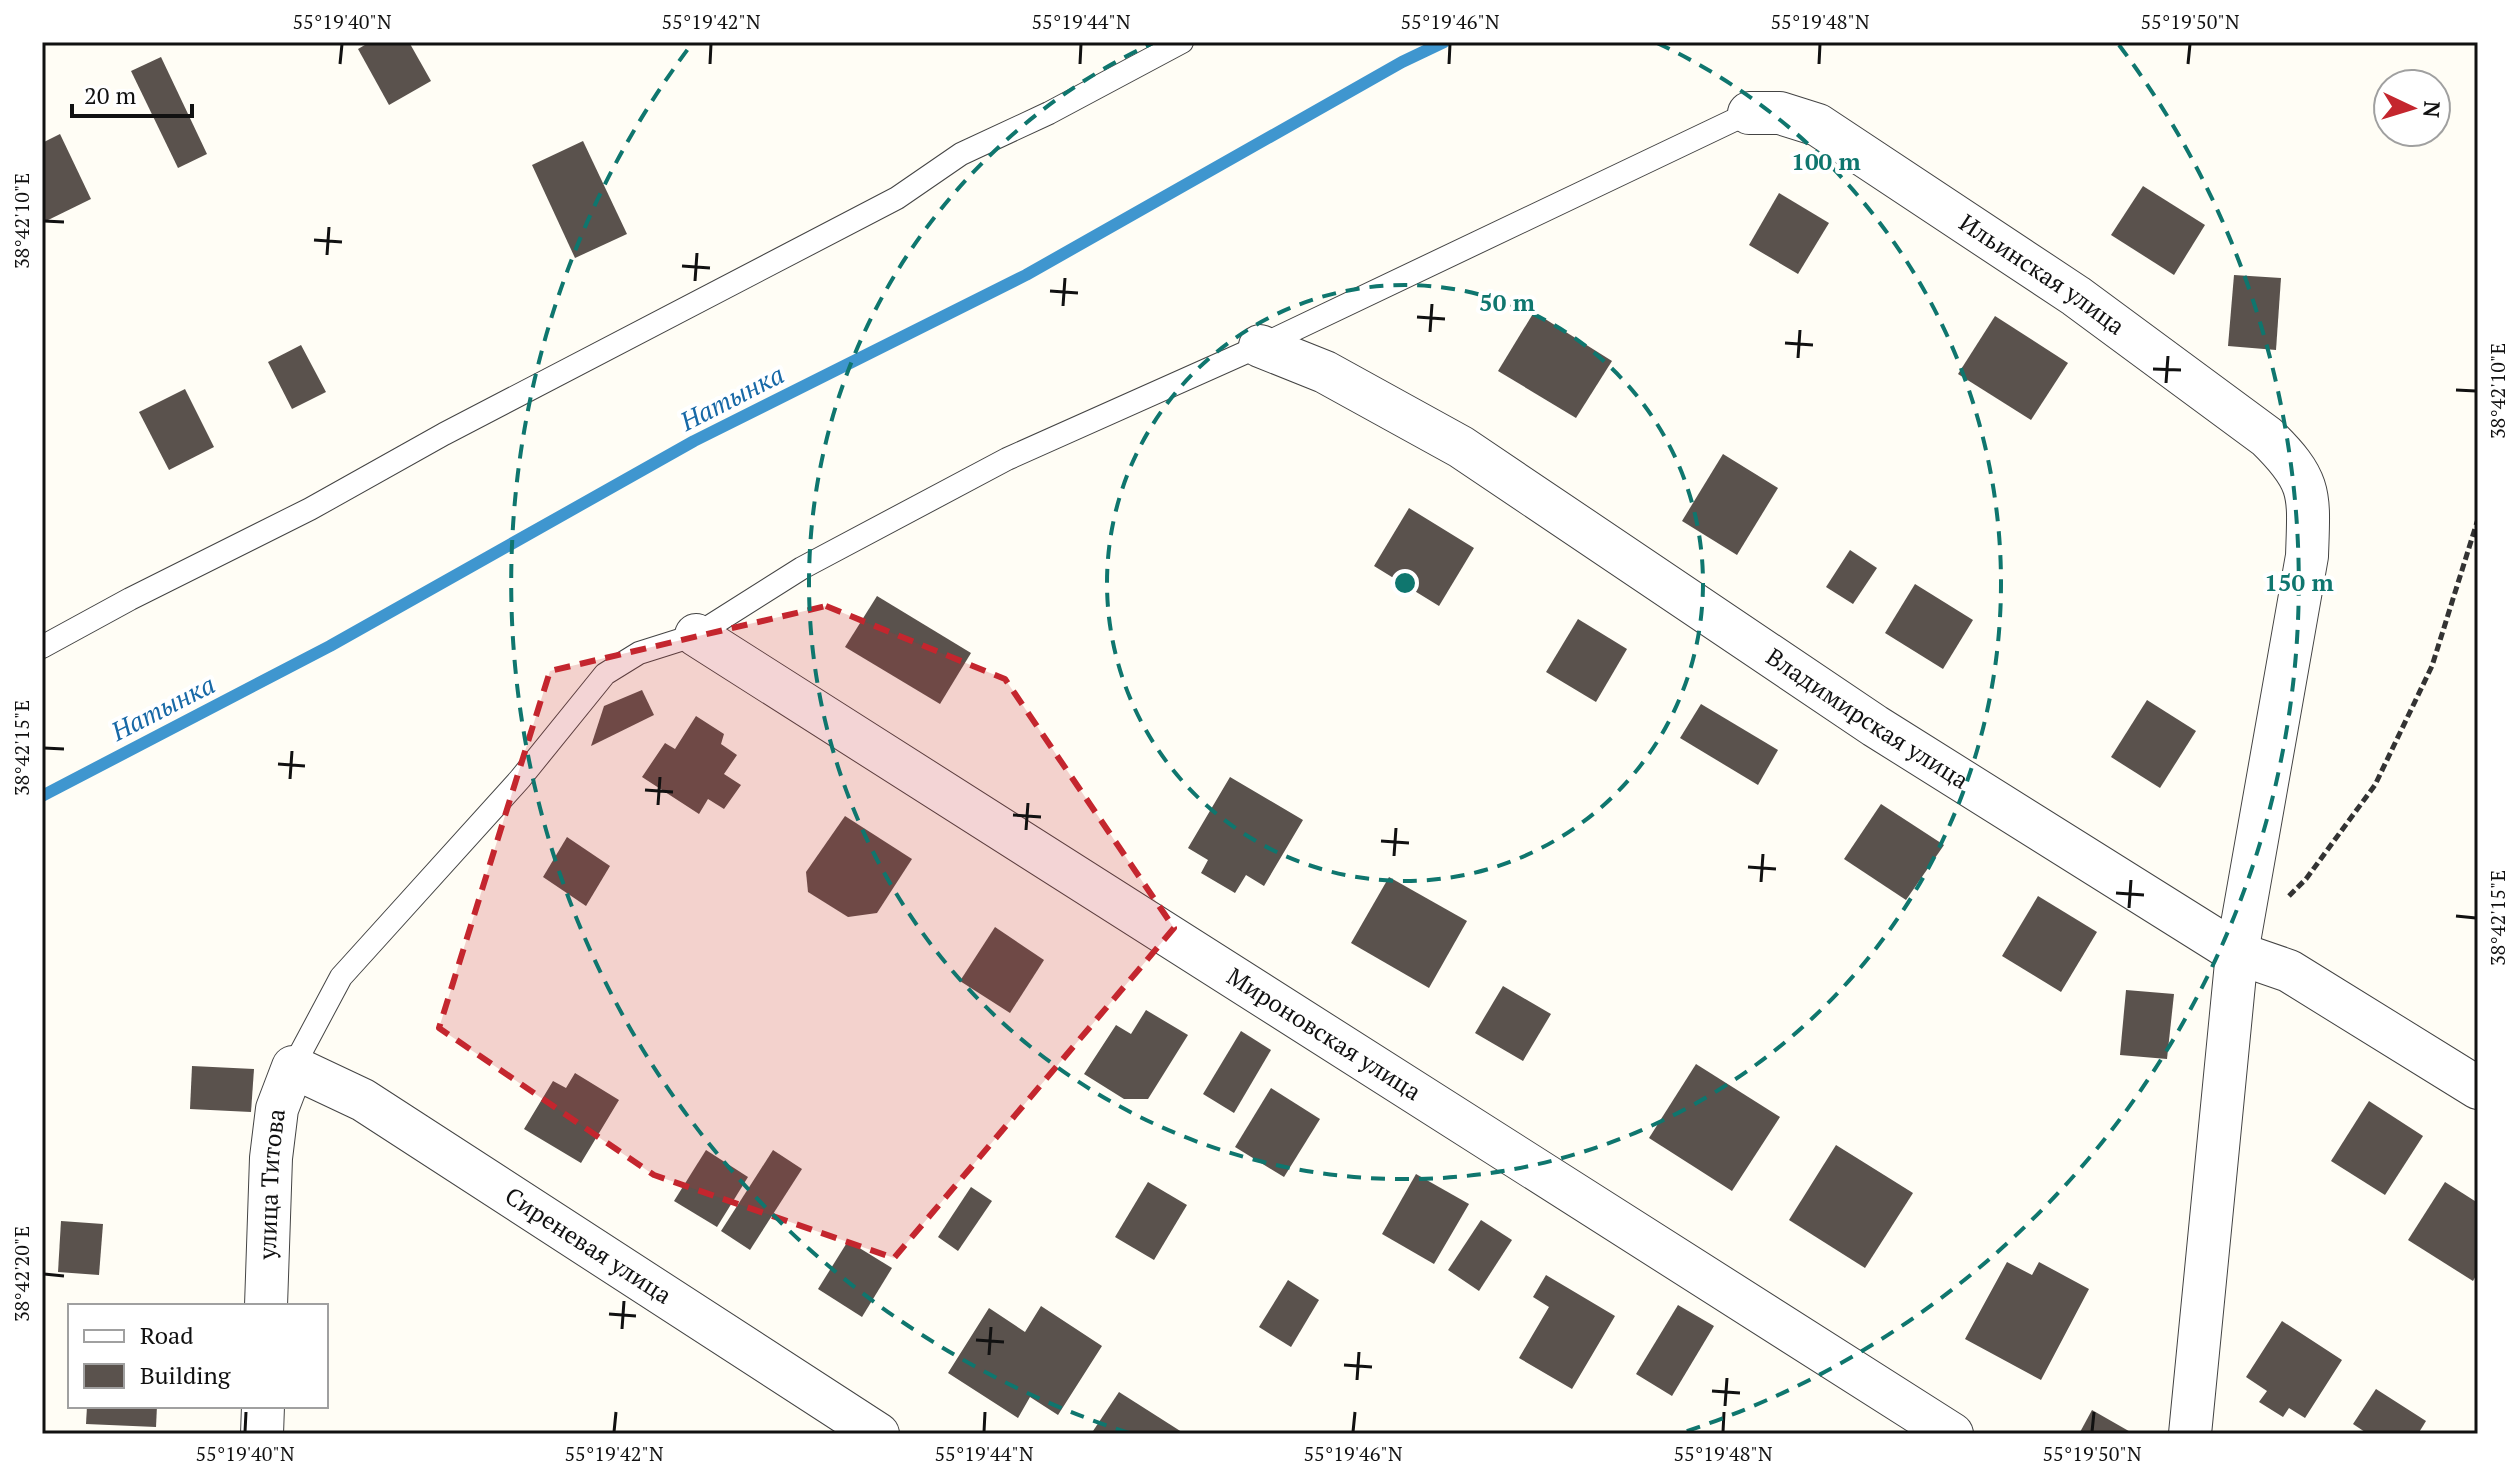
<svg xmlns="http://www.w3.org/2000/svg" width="2520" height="1476" viewBox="0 0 2520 1476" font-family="'PT Serif',serif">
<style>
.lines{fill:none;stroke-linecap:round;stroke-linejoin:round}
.stream{stroke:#3f96cf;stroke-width:12}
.building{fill:#5a524d}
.service-casing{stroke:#444;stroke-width:24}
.minor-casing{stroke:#444;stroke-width:44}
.path{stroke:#333;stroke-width:5;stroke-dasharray:8 4;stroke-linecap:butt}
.service{stroke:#fff;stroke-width:22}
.minor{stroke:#fff;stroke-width:42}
.marked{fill:#c4262e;fill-opacity:0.2;stroke:#c4262e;stroke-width:6;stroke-dasharray:16 10;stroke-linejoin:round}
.ticks{fill:none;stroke:#111;stroke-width:3}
.ring{fill:none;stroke:#0f766e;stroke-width:4;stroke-dasharray:14 10}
.labels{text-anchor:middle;stroke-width:8;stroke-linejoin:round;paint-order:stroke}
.street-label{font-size:24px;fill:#111;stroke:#fff}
.water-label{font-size:26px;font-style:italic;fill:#1768a6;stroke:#fff}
.centre{fill:#0f766e;stroke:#fff;stroke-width:4}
.ring-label{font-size:24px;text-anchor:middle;font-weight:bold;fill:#0f766e;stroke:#fff;stroke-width:8;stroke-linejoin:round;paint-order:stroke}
.neatline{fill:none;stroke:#111;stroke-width:3}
.ticks-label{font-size:20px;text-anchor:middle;fill:#111}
</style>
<rect width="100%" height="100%" fill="#fffdf5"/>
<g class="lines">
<path class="stream" d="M42 796 330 646 694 441 1026 275 1402 62 1444 42"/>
</g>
<g class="building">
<path d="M370 42H409L431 81 389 105 358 49Z"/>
<path d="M161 57 207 154 178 168 131 71Z"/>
<path d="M60 134 91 199 42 223V143Z"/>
<path d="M583 141 627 234 575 258 532 165Z"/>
<path d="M2143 186 2205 225 2174 275 2111 235Z"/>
<path d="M1779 193 1829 223 1798 274 1749 245Z"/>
<path d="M2234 275 2281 278 2276 350 2228 346Z"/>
<path d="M1534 312 1612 361 1576 418 1498 371Z"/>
<path d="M1995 316 2068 363 2031 420 1958 374Z"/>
<path d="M301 345 326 392 292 409 268 362Z"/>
<path d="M185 389 214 447 169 470 139 412Z"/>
<path d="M1723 454 1778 488 1737 555 1682 521Z"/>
<path d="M1409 508 1474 548 1439 606 1374 566Z"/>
<path d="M1850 550 1877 568 1853 604 1826 587Z"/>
<path d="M1915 584 1973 620 1943 669 1885 633Z"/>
<path d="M877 596 971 653 940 704 845 647Z"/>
<path d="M1578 619 1627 649 1596 702 1546 672Z"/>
<path d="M642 690 654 715 591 746 604 706Z"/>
<path d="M2147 700 2196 731 2160 788 2111 757Z"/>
<path d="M1701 704 1778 750 1758 785 1680 738Z"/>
<path d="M696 716 724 734 721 744 737 755 724 774 741 785 724 809 708 799 699 814 642 777 665 743 675 749Z"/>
<path d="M1230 777 1303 820 1264 886 1246 875 1235 893 1201 873 1208 860 1188 848Z"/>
<path d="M1881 804 1944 845 1906 900 1844 859Z"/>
<path d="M845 816 912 859 877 913 848 917 808 892 806 872Z"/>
<path d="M567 837 610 866 586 906 543 877Z"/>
<path d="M1389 877 1467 921 1429 988 1351 943Z"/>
<path d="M2038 896 2097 932 2061 992 2002 956Z"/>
<path d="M995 927 1044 960 1010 1013 960 981Z"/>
<path d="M1503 986 1551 1014 1523 1061 1475 1033Z"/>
<path d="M2126 990 2174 994 2167 1059 2120 1055Z"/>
<path d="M1146 1010 1188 1035 1148 1099H1124L1084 1074 1116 1025 1131 1034Z"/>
<path d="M1241 1031 1271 1050 1234 1113 1203 1094Z"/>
<path d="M1696 1064 1780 1117 1732 1191 1649 1138Z"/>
<path d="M192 1066 254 1069 251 1112 190 1109Z"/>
<path d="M575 1073 619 1100 581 1163 524 1129 553 1081 566 1088Z"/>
<path d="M1271 1088 1320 1119 1284 1177 1235 1147Z"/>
<path d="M2369 1101 2423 1136 2385 1195 2331 1161Z"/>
<path d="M1836 1145 1913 1193 1865 1268 1789 1220Z"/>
<path d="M706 1150 748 1177 717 1227 674 1201Z"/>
<path d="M773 1150 802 1169 750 1250 721 1231Z"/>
<path d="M1416 1174 1469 1204 1434 1264 1382 1234Z"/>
<path d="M1148 1182 1187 1205 1154 1260 1115 1237Z"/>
<path d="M2445 1182 2478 1203V1272L2473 1281 2408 1240Z"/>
<path d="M971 1187 992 1201 958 1251 938 1237Z"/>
<path d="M1481 1220 1512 1240 1479 1291 1448 1270Z"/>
<path d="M61 1221 103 1224 99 1275 58 1272Z"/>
<path d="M848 1241 892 1268 862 1317 818 1289Z"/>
<path d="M2007 1262 2032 1275 2039 1262 2089 1289 2041 1380 1965 1339Z"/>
<path d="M1546 1275 1615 1316 1572 1389 1519 1358 1549 1307 1533 1297Z"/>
<path d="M1288 1280 1319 1300 1291 1347 1259 1327Z"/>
<path d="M1678 1305 1714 1326 1672 1396 1636 1374Z"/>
<path d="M1041 1306 1102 1346 1058 1415 1030 1397 1018 1418 948 1373 989 1308 1025 1332Z"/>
<path d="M2282 1321 2342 1360 2305 1418 2289 1408 2283 1417 2259 1402 2267 1391 2246 1377Z"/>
<path d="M2376 1389 2426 1421 2418 1434H2368L2353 1424Z"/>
<path d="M1119 1392 1185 1434H1091Z"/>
<path d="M87 1406H157L156 1427 86 1424Z"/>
<path d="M2092 1410 2134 1434H2079Z"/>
</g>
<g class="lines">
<g class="service-casing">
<g id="service">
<path d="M42 647 130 599 310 509 444 434 897 198 961 154 1049 113 1182 42"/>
<path d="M293 1067 341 977 520 779 605 674 639 653 696 635 802 568 1007 459 1260 346 1749 113"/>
</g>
</g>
<g class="minor-casing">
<g id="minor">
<path id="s1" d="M1749 113H1780L1818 125 2076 296 2267 437C2313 482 2309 494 2307 556L2237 953 2190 1434"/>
<path id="s2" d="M1260 346 1325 372 1461 447 1875 726 2237 953 2289 971 2478 1088"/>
<path id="s3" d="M696 635 1952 1434"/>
<path id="s4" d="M266 1306 271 1158 277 1109 293 1067 363 1100 878 1434"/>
<path d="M262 1434 263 1406"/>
</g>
</g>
<path class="path" d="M2289 896 2306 879 2375 785 2432 666 2478 519"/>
<use href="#service" class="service"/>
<use href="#minor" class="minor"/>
</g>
<path class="marked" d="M826 606 1005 679 1174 928 894 1258 654 1175 439 1028 550 671Z"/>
<path class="ticks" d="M340 64 342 44M710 64 711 44M1080 64 1081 44M1449 64 1450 44M1819 64 1820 44M2188 64 2190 44M44 221 64 222M314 240 342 242M327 255 329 227M682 266 710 268M695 281 697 253M1050 291 1078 293M1063 306 1065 278M1417 317 1445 319M1430 332 1432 304M1785 343 1813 345M1798 358 1800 330M2153 369 2181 370M2166 383 2168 356M2456 390 2476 391M44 748 64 749M278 764 305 766M290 779 292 751M645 790 673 792M658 805 660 777M1013 815 1041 817M1026 830 1028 803M1381 841 1409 843M1394 856 1396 828M1748 867 1776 869M1761 882 1763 854M2116 893 2144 895M2129 908 2131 880M2456 916 2476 918M44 1274 64 1276M609 1314 636 1316M622 1329 624 1301M976 1340 1004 1342M989 1355 991 1327M1344 1365 1372 1367M1357 1380 1359 1352M1712 1391 1740 1393M1725 1406 1727 1378M245 1432 246 1412M614 1432 616 1412M984 1432 985 1412M1353 1432 1355 1412M1723 1432 1724 1412M2092 1432 2094 1412"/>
<g class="ring">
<circle cx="1405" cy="583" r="298"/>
<path d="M1657 43A596 596 0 1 1 1153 43"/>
<path d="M1129 1433A894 894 0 0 1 691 45M2119 45A894 894 0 0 1 1681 1433"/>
</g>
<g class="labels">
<g class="street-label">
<text dy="8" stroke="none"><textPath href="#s1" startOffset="340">Ильинская улица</textPath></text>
<text dy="8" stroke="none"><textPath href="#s2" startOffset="714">Владимирская улица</textPath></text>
<text dy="8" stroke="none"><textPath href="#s3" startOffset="744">Мироновская улица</textPath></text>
<text dy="8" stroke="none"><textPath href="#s4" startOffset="122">улица Титова</textPath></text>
<text dy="8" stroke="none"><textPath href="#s4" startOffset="588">Сиреневая улица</textPath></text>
</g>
<g class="water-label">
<text transform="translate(732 398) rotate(-27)" y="9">Натынка</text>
<text transform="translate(163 708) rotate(-27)" y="9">Натынка</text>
</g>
</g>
<circle cx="1405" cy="583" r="12" class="centre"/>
<g class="ring-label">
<text x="1826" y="170">100 m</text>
<text x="1507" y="311">50 m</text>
<text x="2299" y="591">150 m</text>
</g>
<rect width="2520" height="1476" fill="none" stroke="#ffffff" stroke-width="88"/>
<rect x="68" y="1304" width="260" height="104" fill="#ffffff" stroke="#a0a0a0" stroke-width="2"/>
<rect x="84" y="1330" width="40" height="12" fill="#ffffff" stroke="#a0a0a0" stroke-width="2"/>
<text x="140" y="1344" font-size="24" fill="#111111">Road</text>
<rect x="84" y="1364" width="40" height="24" fill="#5a524d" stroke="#a0a0a0" stroke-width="2"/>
<text x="140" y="1384" font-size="24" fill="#111111">Building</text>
<g transform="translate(2412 108) rotate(94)"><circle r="38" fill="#ffffff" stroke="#a0a0a0" stroke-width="2"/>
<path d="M0-6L14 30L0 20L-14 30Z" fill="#c4262e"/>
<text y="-12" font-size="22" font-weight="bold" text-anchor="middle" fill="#111111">N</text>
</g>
<path d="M72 104v12h120v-12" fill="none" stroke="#111111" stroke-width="4"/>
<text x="84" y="104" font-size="24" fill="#111111" stroke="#ffffff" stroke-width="6" paint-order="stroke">20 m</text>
<rect x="44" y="44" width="2432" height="1388" class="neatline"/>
<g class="ticks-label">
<text x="342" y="29">55°19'40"N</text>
<text x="711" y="29">55°19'42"N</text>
<text x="1081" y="29">55°19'44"N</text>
<text x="1450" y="29">55°19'46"N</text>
<text x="1820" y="29">55°19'48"N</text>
<text x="2190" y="29">55°19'50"N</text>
<text transform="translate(22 221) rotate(-90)" y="7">38°42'10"E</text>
<text transform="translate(2498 391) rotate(-90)" y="7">38°42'10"E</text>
<text transform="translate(22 748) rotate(-90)" y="7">38°42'15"E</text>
<text transform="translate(2498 918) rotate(-90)" y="7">38°42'15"E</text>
<text transform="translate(22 1274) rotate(-90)" y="7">38°42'20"E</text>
<text x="245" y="1461">55°19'40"N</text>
<text x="614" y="1461">55°19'42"N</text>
<text x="984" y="1461">55°19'44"N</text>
<text x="1353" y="1461">55°19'46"N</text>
<text x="1723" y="1461">55°19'48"N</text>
<text x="2092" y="1461">55°19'50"N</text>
</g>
</svg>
